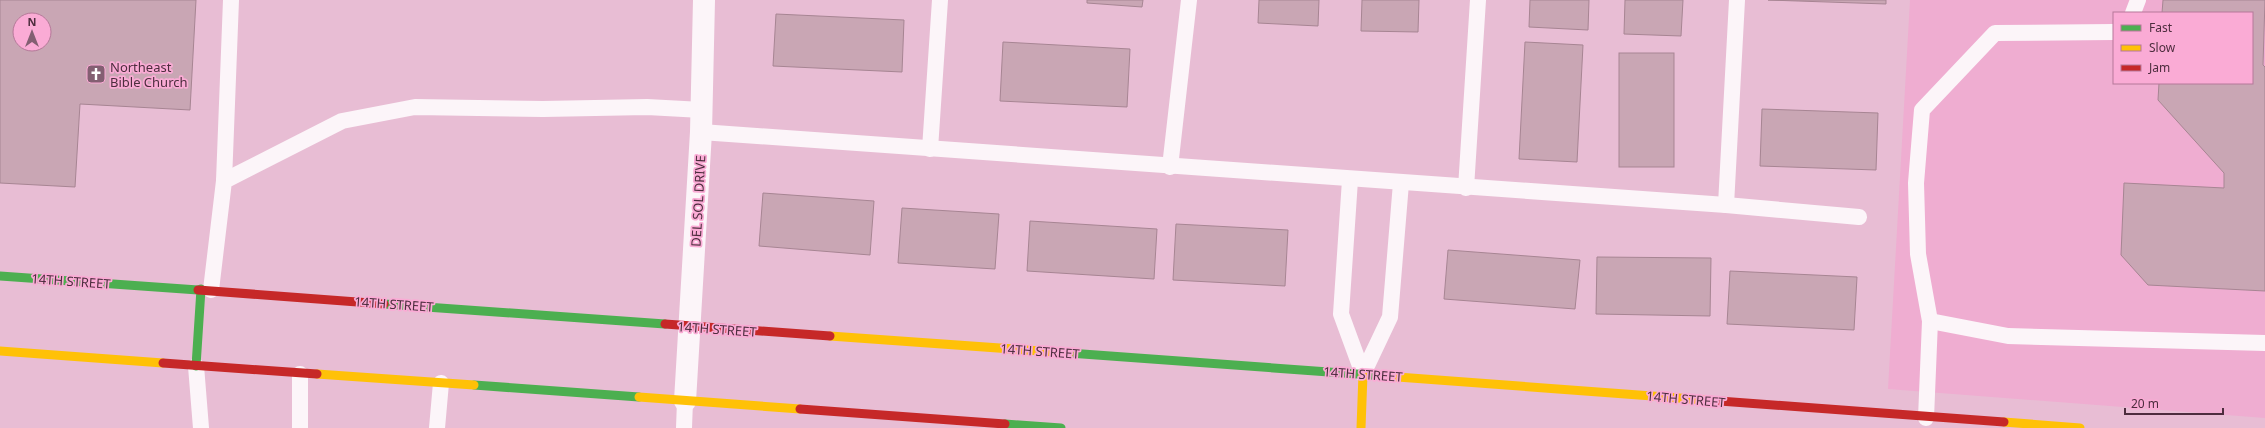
<svg xmlns="http://www.w3.org/2000/svg" width="2265" height="428" viewBox="0 0 2265 428" font-family="'Noto Sans',sans-serif">
<style>
.built{fill:#efadd1;fill-rule:evenodd}
.building{fill:#c9a6b4;stroke:#a78593;fill-rule:evenodd}
.lines{fill:none;stroke-linecap:round;stroke-linejoin:round}
.lane{stroke:#fcf5f9;stroke-width:16}
.street{stroke:#fcf5f9;stroke-width:22}
.fast{stroke:#4caf50;stroke-width:9}
.slow{stroke:#ffc107;stroke-width:9}
.jam{stroke:#c62828;stroke-width:9}
.labels{text-anchor:middle;stroke-width:3.5;stroke-linejoin:round;paint-order:stroke}
.poi-label{font-size:13px;fill:#4d2d3e;stroke:#faabd5;text-anchor:start}
.street-label{font-size:13px;fill:#4d2d3e;stroke:#faabd5}
</style>
<rect width="100%" height="100%" fill="#e8bdd4"/>
<path class="built" d="M1910 0H2265V418L1888 389ZM2114 13H2252V83H2114Z"/>
<g class="building">
<path d="M0 0H196L190 110 80 104 75 187 0 183ZM20 20H44V44H20Z"/>
<path d="M1087 0H1143L1142 7 1087 3Z"/>
<path d="M1259 0H1319L1318 26 1258 23Z"/>
<path d="M1362 0H1419L1418 32 1361 31Z"/>
<path d="M1530 0H1589L1588 30 1529 27Z"/>
<path d="M1625 0H1683L1681 36 1624 34Z"/>
<path d="M1768 0H1886V4Z"/>
<path d="M2163 0H2265L2263 65 2265 67V291L2148 285 2121 255 2124 183 2224 188V173L2158 100 2159 83H2252V13H2162Z"/>
<path d="M776 14 904 20 902 72 773 66Z"/>
<path d="M1003 42 1130 49 1127 107 1000 101Z"/>
<path d="M1525 42 1583 45 1577 162 1519 159Z"/>
<rect x="1619" y="53" width="55" height="114"/>
<path d="M1762 109 1878 113 1876 170 1760 166Z"/>
<path d="M763 193 874 201 870 255 759 246Z"/>
<path d="M902 208 999 214 995 269 898 263Z"/>
<path d="M1030 221 1157 229 1154 279 1027 271Z"/>
<path d="M1176 224 1288 230 1285 286 1173 280Z"/>
<path d="M1448 250 1580 260 1575 309 1444 299Z"/>
<path d="M1597 257 1711 258 1710 316 1596 314Z"/>
<path d="M1730 271 1857 277 1854 330 1727 324Z"/>
</g>
<g class="lines">
<g class="lane">
<path d="M2133 13 2138 0"/>
<path d="M701 132 1726 205 1859 217"/>
<path d="M930 149 940 0"/>
<path d="M1170 167 1189 0"/>
<path d="M1350 180 1341 314 1363 374"/>
<path d="M224 181 231 0"/>
<path d="M1466 188 1478 0"/>
<path d="M1726 205 1737 0"/>
<path d="M211 290 224 181 342 121 415 107 543 109 647 107 702 110"/>
<path d="M1930 321 2008 336 2265 343"/>
<path d="M196 366 201 428"/>
<path d="M1363 374 1390 317 1401 183"/>
<path d="M1926 418 1930 321 1918 254 1916 183 1922 110 1995 33 2114 32"/>
<path d="M300 428V374"/>
<path d="M437 428 441 383"/>
<path d="M684 428 685 401"/>
</g>
<path class="street" d="M685 401 701 132 704 0"/>
<g class="fast">
<path d="M0 276 198 290"/>
<path d="M384 304 665 324"/>
<path d="M1069 353 1384 376"/>
<path d="M196 366 201 289"/>
<path d="M474 385 639 397"/>
<path d="M1005 424 1061 428"/>
</g>
<g class="slow">
<path d="M830 336 1069 353"/>
<path d="M0 351 163 363"/>
<path d="M317 374 474 385"/>
<path d="M1384 376 1706 400"/>
<path d="M639 397 800 409"/>
<path d="M2004 422 2080 428"/>
<path d="M1361 428 1363 374"/>
</g>
<g class="jam">
<path d="M198 290 384 304"/>
<path d="M665 324 830 336"/>
<path d="M163 363 317 374"/>
<path d="M1706 400 2004 422"/>
<path d="M800 409 1005 424"/>
</g>
</g>
<defs>
<g id="church-square" transform="scale(1)"><rect x="-9" y="-9" width="18" height="18" rx="4" fill="#835f72" stroke="#faabd5"/><path d="M-1.2-6h2.4v3.5h3.3v2.4h-3.3V6h-2.4V-.1h-3.3v-2.4h3.3Z" fill="#fff"/></g>
</defs>
<g fill-rule="evenodd">
<use href="#church-square" x="96" y="74"/>
</g>
<g class="labels">
<g class="poi-label">
<text x="110" y="72">Northeast<tspan x="110" dy="15">Bible Church</tspan></text>
</g>
<g class="street-label">
<text transform="translate(698 201) rotate(-87)" y="5">DEL SOL DRIVE</text>
<text transform="translate(71 281) rotate(4)" y="5">14TH STREET</text>
<text transform="translate(394 304) rotate(4)" y="5">14TH STREET</text>
<text transform="translate(717 329) rotate(4)" y="5">14TH STREET</text>
<text transform="translate(1040 351) rotate(4)" y="5">14TH STREET</text>
<text transform="translate(1363 374) rotate(4)" y="5">14TH STREET</text>
<text transform="translate(1686 399) rotate(5)" y="5">14TH STREET</text>
</g>
</g>
<rect x="2113" y="12" width="140" height="72" fill="#faabd5" stroke="#b57999"/>
<rect x="2121" y="25" width="20" height="6" fill="#4caf50" stroke="#b57999"/>
<text x="2149" y="32" font-size="12" fill="#4d2d3e">Fast</text>
<rect x="2121" y="45" width="20" height="6" fill="#ffc107" stroke="#b57999"/>
<text x="2149" y="52" font-size="12" fill="#4d2d3e">Slow</text>
<rect x="2121" y="65" width="20" height="6" fill="#c62828" stroke="#b57999"/>
<text x="2149" y="72" font-size="12" fill="#4d2d3e">Jam</text>
<g transform="translate(32 32)"><circle r="19" fill="#faabd5" stroke="#b57999"/>
<path d="M0-3L7 15L0 10L-7 15Z" fill="#835f72"/>
<text y="-6" font-size="11" font-weight="bold" text-anchor="middle" fill="#4d2d3e">N</text>
</g>
<path d="M2125 408v6h98v-6" fill="none" stroke="#4d2d3e" stroke-width="2"/>
<text x="2131" y="408" font-size="12" fill="#4d2d3e" stroke="#faabd5" stroke-width="3" paint-order="stroke">20 m</text>
</svg>
